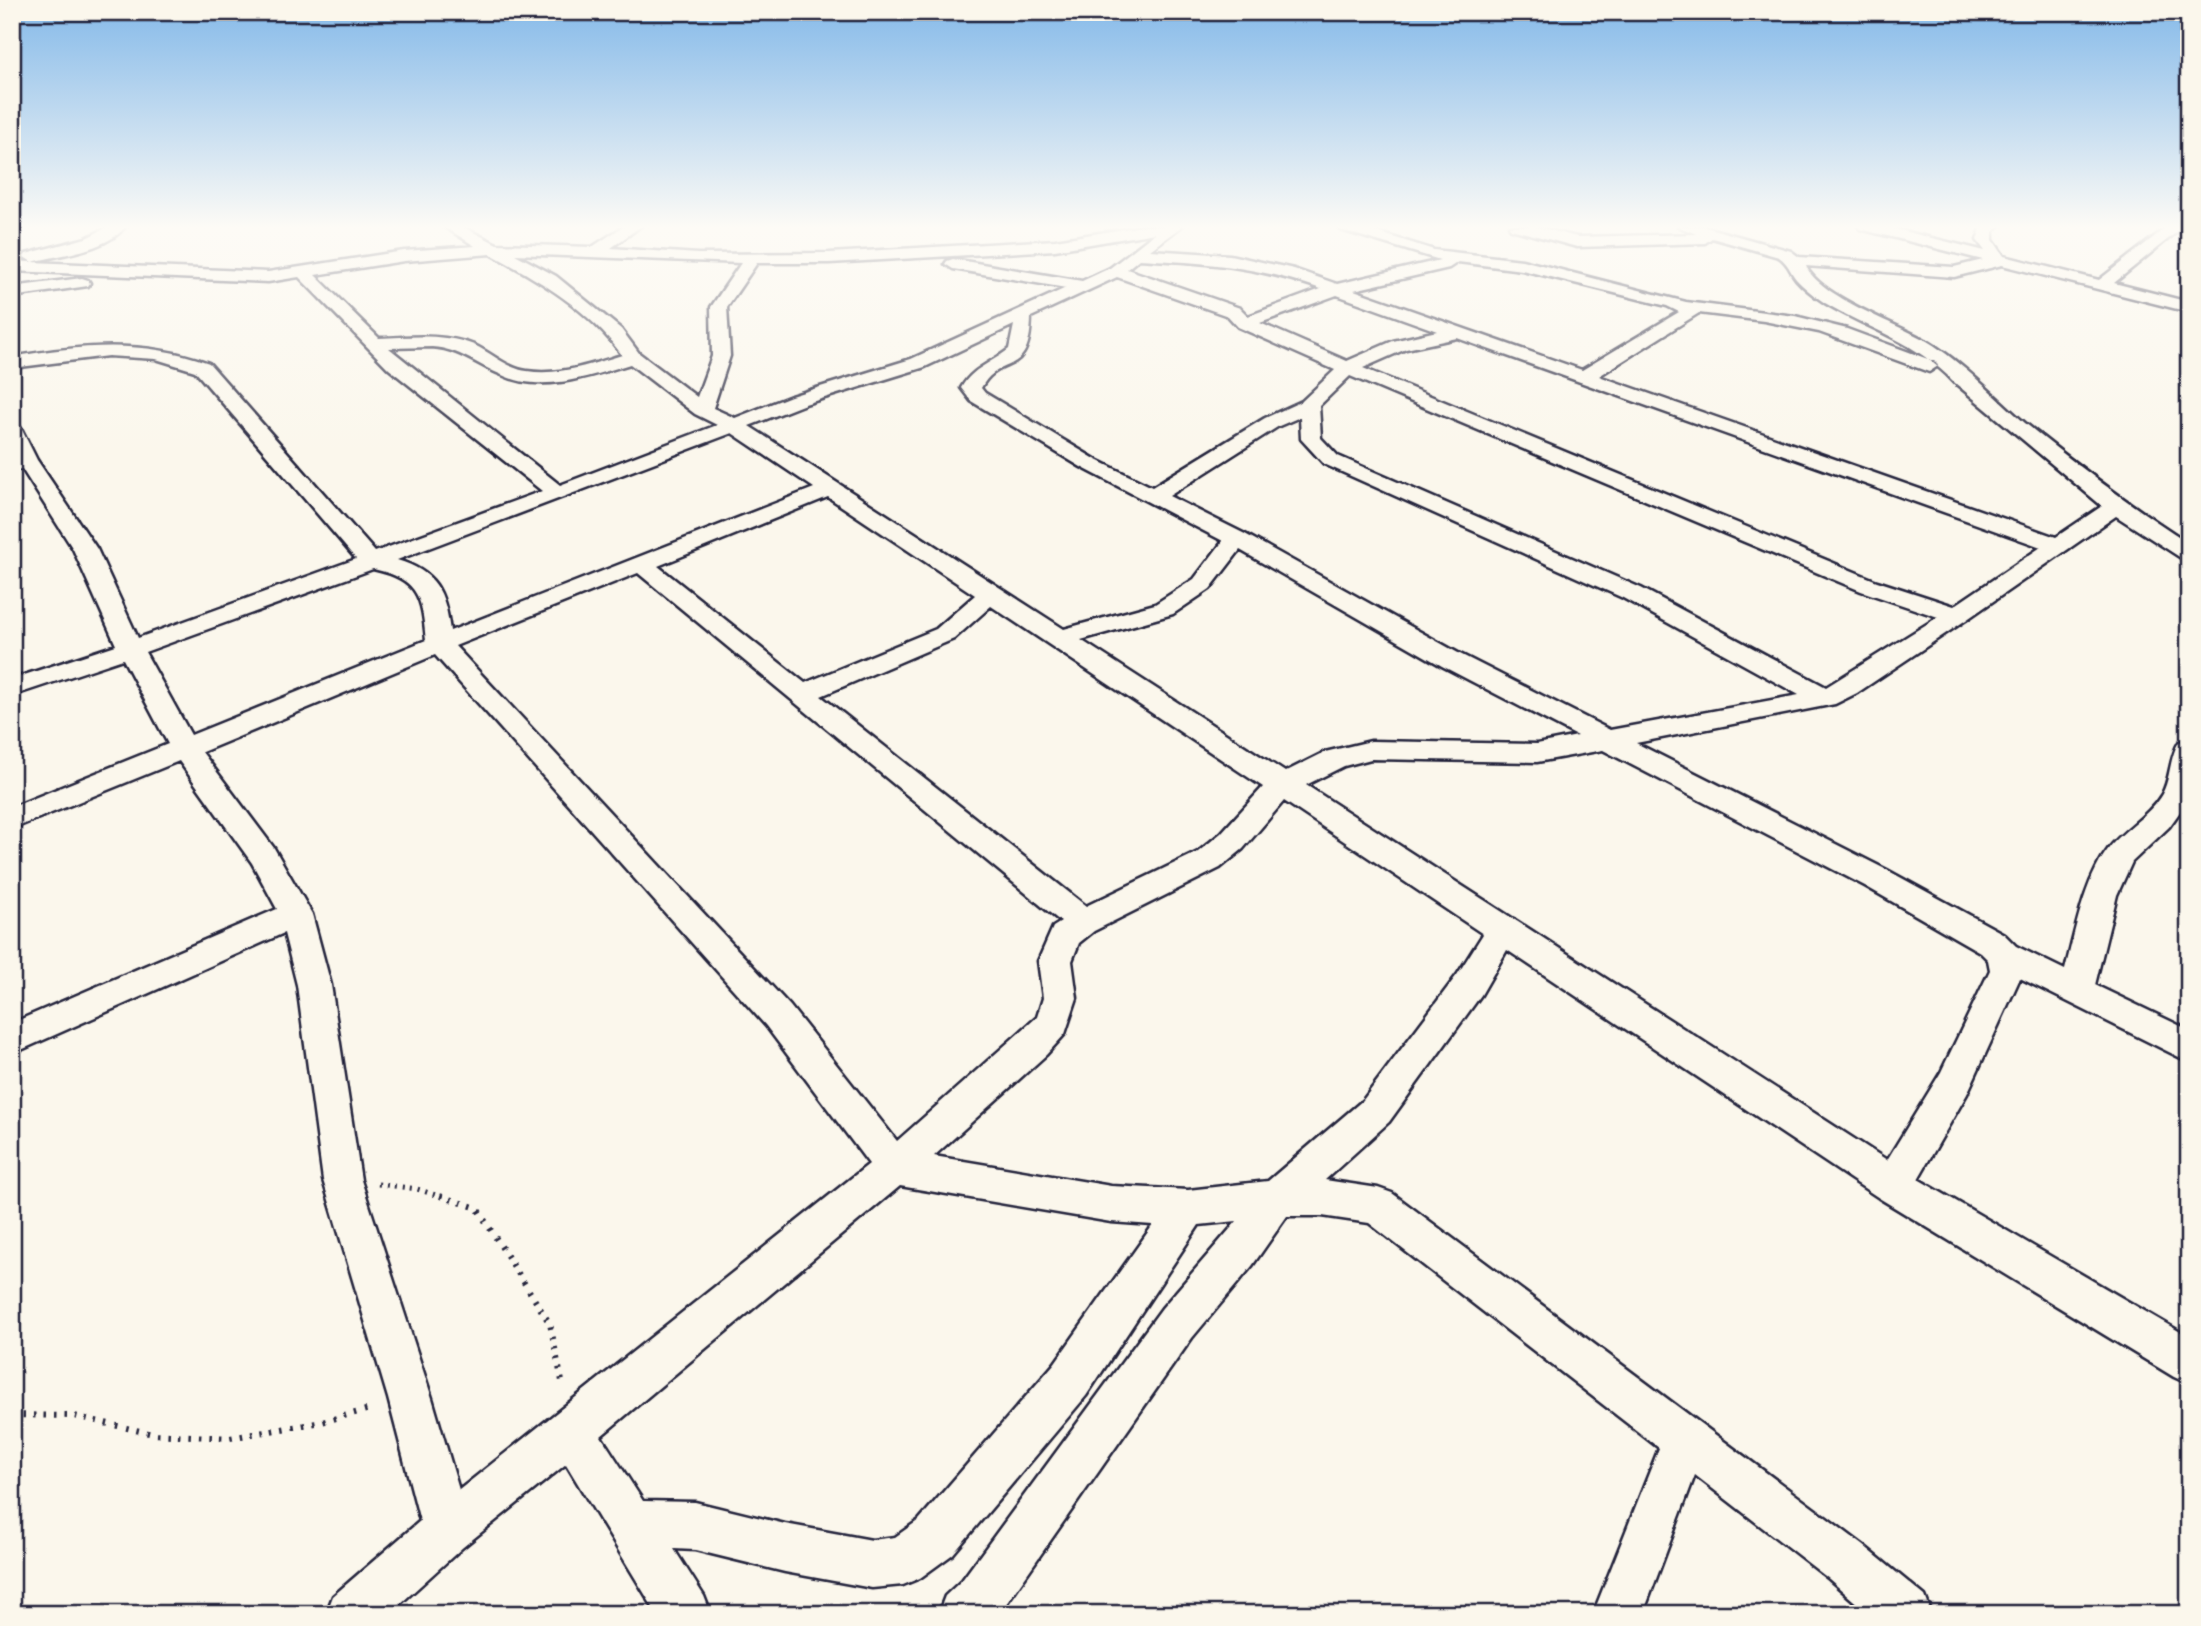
<svg xmlns="http://www.w3.org/2000/svg" width="2201" height="1626" viewBox="0 0 2201 1626" font-family="Kalam,sans-serif">
<style>
.lines{fill:none;stroke-linecap:round;stroke-linejoin:round}
.minor-casing{stroke:#22223b;stroke-width:5}
.path-far1{stroke:#22223b;stroke-width:5;stroke-dasharray:2 6;stroke-linecap:butt}
.path{stroke:#22223b;stroke-width:6;stroke-dasharray:2.5 8;stroke-linecap:butt}
.minor{fill:#fbf7ec;fill-rule:evenodd}
</style>
<rect width="100%" height="100%" fill="#fbf7ec"/>
<filter id="ink" filterUnits="userSpaceOnUse"><feTurbulence type="fractalNoise" baseFrequency=".0143" numOctaves="2"/><feDisplacementMap in="SourceGraphic" scale="14" xChannelSelector="R" yChannelSelector="G"/><feConvolveMatrix kernelMatrix="1 2 1 2 8 2 1 2 1" color-interpolation-filters="sRGB"/></filter>
<g filter="url(#ink)">
<g class="lines">
<g class="minor-casing">
<g id="minor">
<path d="M110 226H126C106 251 62 254 32 262L268 272 404 251 475 246 443 226H461L497 244 592 247 624 226H641L611 248 698 254 829 253 1055 240 1143 226H1182L1150 250 1230 255 1294 269 1337 284 1440 260 1341 230 1339 227 1358 226 1434 250 1522 260 1686 302 1795 316 1847 329 1936 362 1938 366 1929 372 1819 332 1764 321 1699 313 1599 376 2056 537 2102 506 1955 383C1916 341 1872 331 1825 303 1816 297 1803 287 1796 279 1789 270 1789 264 1779 257L1712 238 1705 243 1577 247 1511 229 1509 226H1534L1577 237 1696 234 1678 226H1702L1791 251 1799 257 1954 267 1983 260 1860 229 1858 226H1883L1985 251 1977 240 1982 226H1999L1993 232V240L2004 256 2099 280 2168 226H2184L2114 283 2189 302V312L2002 265 1954 277 1806 266C1819 296 1897 324 1927 341 1962 362 1994 396 2025 423 2078 466 2131 506 2189 543V560L2181 558 2116 516 1966 620 1857 693 1835 704 1636 743 1887 870 2004 934 2016 946 2065 970C2075 932 2084 880 2109 848 2125 828 2149 816 2162 794 2171 778 2169 758 2179 742L2189 740V799L2169 827 2132 862 2117 895 2095 985 2189 1030V1062L2020 978 1967 1094 1918 1179 2189 1337V1384L2174 1377 1879 1198 1507 950 1481 995 1389 1122 1325 1180 1378 1188 1392 1193 1863 1545 1925 1596 1932 1614H1869L1829 1579 1695 1475 1643 1614H1593L1659 1448 1369 1223 1322 1216H1287L1252 1266 1192 1338 999 1614H938L945 1596 962 1580 1162 1308 1237 1221 1199 1225 1086 1396 953 1554 920 1578 903 1585 872 1588 785 1572 695 1550 674 1549 704 1596 711 1614H657L566 1464 463 1547 389 1614H326L333 1596 420 1521 388 1398 323 1180 297 985 284 933 12 1054V1023L277 909 252 863 179 761 12 829V807L168 744 123 659 12 696V679L116 645 73 549 22 469 12 471V458L15 457 12 451V424L19 426 22 430 37 460 97 549 138 638 356 559 195 371 156 359 108 356 12 368V357C80 345 143 339 209 363L375 552 542 491 389 369 299 277 268 282 12 271V261L32 262 24 257 26 254 86 238ZM1155 233 1110 268 1082 281 953 259 947 261 945 264 953 269 1066 288 911 359 791 396 735 418 713 408 730 356 727 307 757 263H829L1055 250ZM491 254C539 280 589 309 622 355 592 364 559 376 527 371 508 369 492 353 474 345 443 333 411 337 379 338L315 275 404 261ZM515 254 741 263 711 307 712 356 697 397 639 353 621 329 556 276ZM1139 259C1207 263 1256 266 1321 289L1248 316 1240 308 1127 269ZM1458 262 1522 270 1667 306 1679 312 1582 370 1354 290 1449 268ZM1117 277 1228 316 1238 327 1335 370 1302 401 1265 418 1152 487 1095 459 985 393 981 388C1000 353 1030 380 1031 317ZM1337 295 1437 331 1393 341 1347 361 1260 323ZM1014 325 1009 349C992 363 973 367 961 388L971 401 1081 467 1223 541 1194 579 1155 604 1064 629 749 426 805 404 925 367ZM1457 338 2041 547 1954 606 1877 581 1363 368 1406 349ZM432 347C460 349 477 365 502 375 543 394 590 376 630 364L695 414 717 425 560 485 389 348ZM1350 376 1861 591 1938 617 1826 687 1641 588 1338 456 1321 438 1319 406ZM1300 417 1301 439 1324 464 1623 598 1799 695 1610 730 1460 654 1245 534 1169 496 1279 426ZM732 433 814 488 450 631C445 591 436 572 397 560ZM828 497 975 595 936 629 805 683 658 566ZM1240 550 1442 666 1577 736 1537 744 1371 741 1325 752 1285 772 1081 640 1173 614 1210 589ZM373 569C419 579 422 597 426 640L191 735 145 652ZM638 573 1061 922 1053 927 1038 961 1043 998 1037 1017 897 1141 790 1006 455 646ZM991 606 1263 787 1221 833 1198 852 1086 906 821 696 954 639ZM435 655 766 1026 869 1164 459 1490 432 1398 361 1180 331 985 312 914 274 848 202 752ZM1603 750 1865 886 1980 952 1988 960 1990 970 1941 1072 1887 1160 1306 785 1344 766 1371 759 1537 762ZM1284 801 1483 934 1457 975 1363 1100 1268 1181 1188 1190 1111 1186 934 1156 1046 1055 1065 1034 1077 998 1072 961 1079 943 1094 931 1220 868 1243 849ZM900 1186 1111 1222 1153 1225 1054 1364 919 1520 895 1537 872 1540 785 1524 695 1502 643 1501 601 1436Z"/>
<path d="M82 278 88 280 90 283 88 286 12 297V287Z"/>
</g>
</g>
<path class="path-far1" d="M378 1184 417 1189 445 1198"/>
<g class="path">
<path d="M440 1196 477 1208 550 1324 563 1386"/>
<path d="M12 1415 74 1416 153 1434 230 1438 322 1422 373 1408"/>
</g>
<use href="#minor" class="minor"/>
</g>
</g>
<linearGradient id="sky" x2="0" y2="1"><stop stop-color="#84b9e9"/><stop offset="0.5" stop-color="#fdfbf6"/><stop offset="1" stop-color="#fdfbf6" stop-opacity="0"/></linearGradient>
<rect width="2201" height="454" fill="url(#sky)"/>
<rect width="2201" height="1626" fill="none" stroke="#fbf7ec" stroke-width="42"/>
<rect x="21" y="21" width="2159" height="1584" fill="none" stroke="#22223b" stroke-width="2.5" filter="url(#ink)"/>
</svg>
